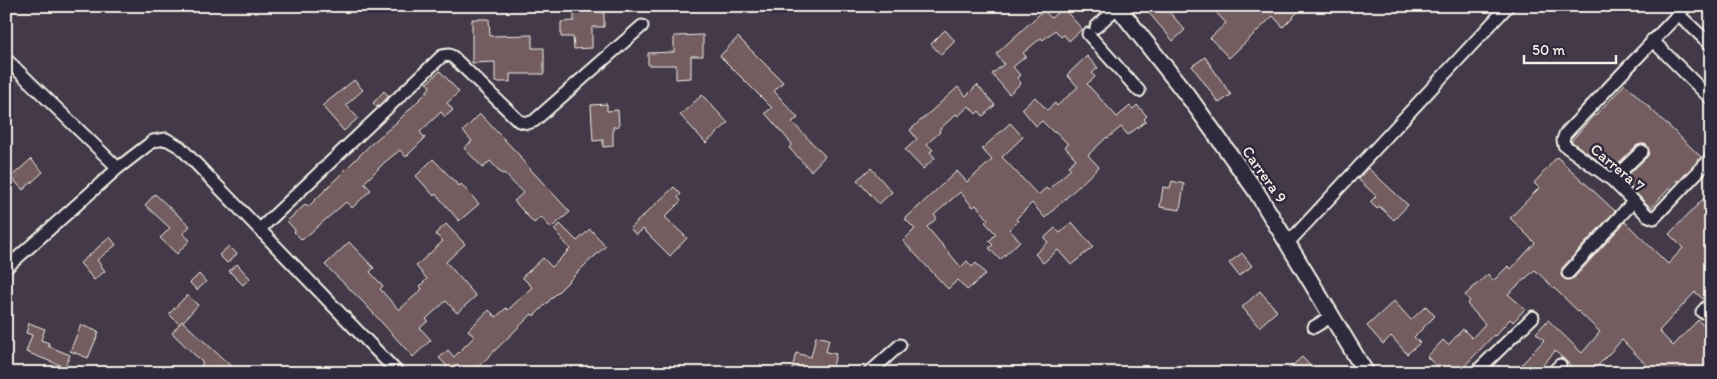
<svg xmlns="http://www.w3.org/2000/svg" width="1717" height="379" viewBox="0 0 1717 379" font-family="Itim,sans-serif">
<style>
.building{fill:#735d61;stroke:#f4f1e8}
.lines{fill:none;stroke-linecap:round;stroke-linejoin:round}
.minor-casing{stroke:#f4f1e8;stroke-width:15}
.secondary-casing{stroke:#f4f1e8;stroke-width:19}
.minor{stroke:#2f2a3d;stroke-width:11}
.secondary{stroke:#2f2a3d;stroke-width:15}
.labels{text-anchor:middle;stroke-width:5;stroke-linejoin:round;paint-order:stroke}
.street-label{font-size:16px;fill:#f4f1e8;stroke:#2f2a3d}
</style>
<rect width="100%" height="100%" fill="#433948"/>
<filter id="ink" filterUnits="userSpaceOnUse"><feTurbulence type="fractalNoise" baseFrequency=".02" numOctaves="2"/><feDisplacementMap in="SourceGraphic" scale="10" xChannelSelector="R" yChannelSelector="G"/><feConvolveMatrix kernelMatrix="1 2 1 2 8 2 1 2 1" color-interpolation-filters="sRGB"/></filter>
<g filter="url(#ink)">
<g class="building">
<path d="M574 6H604V27H592V48L574 49 573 37H561V22L574 21Z"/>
<path d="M1143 6H1164L1185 30 1173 41Z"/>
<path d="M1210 6H1304L1283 27 1273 16 1229 58 1210 38 1226 23Z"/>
<path d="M1063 8 1082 29 1069 41 1064 35 1061 37 1055 30 1043 40 1041 38 1023 53 1026 56 1013 67 1020 75 1017 78 1021 83 1009 94 992 74 1004 64 996 54 1044 10 1051 18Z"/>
<path d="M472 19H489L490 36 532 35V48H544V74H510V82H495V62L472 63Z"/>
<path d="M945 30 955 41 941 55 931 44Z"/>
<path d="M703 35V56H691V78L676 79V65H648V53L674 52V36Z"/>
<path d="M738 37 783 82 774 91 798 118 792 122 825 156 811 171 789 148 792 144 765 113 772 108 720 56Z"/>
<path d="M1087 56 1098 68 1092 73 1095 77 1087 84 1117 117 1130 106 1133 109 1137 105 1147 116 1144 119 1146 121 1128 135 1121 127 1108 138 1107 137 1088 155 1099 167 1045 218 1032 203 1016 219 1018 221 1009 229 1020 241 1000 260 989 248 993 245 989 241 996 234 985 222 988 219 976 205 973 207 960 192 934 215 937 218 927 227 961 267 967 261 972 267 976 263 986 274 967 290 958 280 948 289 903 241 915 229 905 219 957 171 967 182 992 160 982 149 1010 123 1023 137 1002 157 1038 195 1046 188 1048 190 1053 185 1071 169 1068 166 1076 159 1065 147 1068 144 1055 131 1053 132 1042 121 1036 126 1022 109 1035 97 1047 110 1055 103 1057 106 1078 87 1067 75Z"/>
<path d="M1205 57 1231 95 1219 103 1192 66Z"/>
<path d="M440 71 459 92 447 103 453 110 445 117 441 112 420 132 425 138 406 157 400 150 385 162 364 183 371 190 352 208 346 202 302 240 294 232 295 230 287 221 306 204 308 207 370 145 397 122 425 94 430 87 427 83Z"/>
<path d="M354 80 363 90 346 105 358 118 344 131 322 106Z"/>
<path d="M1625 84 1701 157 1679 181 1677 180 1651 208 1623 180 1648 156 1649 150 1647 145 1644 144 1637 145 1611 170 1571 141 1594 115 1595 116Z"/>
<path d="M977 85 995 105 983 116 979 111 976 114 969 106 958 116 956 114 939 130 940 132 927 144 933 150 930 152 935 158 923 169 905 150 917 139 910 130 958 87 966 96Z"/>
<path d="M384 91 389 96 377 107 373 103Z"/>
<path d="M702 95 728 123 706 143 680 115Z"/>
<path d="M607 104V111L618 110 619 126 613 127V146L603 147V140L593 141 591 105Z"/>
<path d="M480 114 521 157 520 158 570 212 551 228 541 217 534 223 514 201 523 193 504 173 502 174 490 161 483 168 464 148 472 141 463 131Z"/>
<path d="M1557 157 1615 211 1562 268 1561 276 1567 280 1574 278 1625 222 1668 264 1683 248 1669 234 1711 191V295L1703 299 1695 292 1659 331 1673 346 1698 320 1711 333V366L1704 373H1654L1622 340 1591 373H1563L1570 365 1555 351 1536 373H1514L1544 340 1536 333 1548 320 1582 353 1600 332 1535 270 1508 294 1525 309 1513 322 1510 319 1495 336 1494 335 1458 373H1444L1427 357 1443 340 1448 345 1463 329 1472 338 1485 324 1467 304 1470 301 1465 295 1488 274 1493 281 1508 266 1511 269 1535 243 1510 218 1539 188 1534 183Z"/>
<path d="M31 159 43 172 23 190 11 177Z"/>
<path d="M433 159 459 186 461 184 479 204 459 221 436 194 434 196 416 176Z"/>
<path d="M871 168 892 192 879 204 857 180Z"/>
<path d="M1368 168 1408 205 1394 220 1379 206 1377 209 1370 202 1376 196 1358 179Z"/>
<path d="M1172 181 1184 184 1180 210 1160 207 1163 187 1170 188Z"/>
<path d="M674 187 681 194 678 197 681 201 665 217 687 238 670 256 643 229 636 235 630 228Z"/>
<path d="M155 194 190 226 183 234 190 240 177 254 160 238 170 228 145 205Z"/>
<path d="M1072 222 1093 247 1071 265 1058 250 1043 263 1035 254 1048 242 1044 238 1055 228 1060 233Z"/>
<path d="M446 224 465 244 446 262 476 296 457 313 446 301 426 319 428 321 420 328 431 340 413 357 364 303 325 265 349 242 374 268 370 272 383 286 380 289 399 310 422 289 420 286 427 279 416 266 443 241 435 234Z"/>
<path d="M560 224 577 241 590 229 606 246 586 264 534 316 532 314 472 373H440L447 366 439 358 448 350 454 357 474 337 468 330 489 310 496 317 506 308 508 310 532 287 522 277 529 271 543 258 552 267 570 249 554 229Z"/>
<path d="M110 237 116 245 97 260 105 271 94 280 80 263Z"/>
<path d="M229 246 237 254 227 263 219 255Z"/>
<path d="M1242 253 1252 266 1239 276 1229 263Z"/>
<path d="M237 264 250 278 243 285 229 271Z"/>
<path d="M199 274 206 282 197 290 190 283Z"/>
<path d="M1260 291 1277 311 1259 327 1242 307Z"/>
<path d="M187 295 198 305 180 325 169 314Z"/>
<path d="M1394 301 1411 320 1426 306 1435 316 1414 337 1420 343 1407 354 1391 336 1383 344 1367 326Z"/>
<path d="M182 321 232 367 227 373H194L203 363 172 333Z"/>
<path d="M29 323 45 329 41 340 49 343 48 346 70 355 65 367 26 352 32 335 26 333Z"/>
<path d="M81 325 99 332 88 358 70 351Z"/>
<path d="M816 336 829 339 826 352 836 354 832 370 822 367 821 371 806 368 805 373H791L796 353 811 357Z"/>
<path d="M1302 357 1317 373H1284Z"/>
</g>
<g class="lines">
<g class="minor-casing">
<g id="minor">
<path d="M1686 6 1565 134 1563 140 1564 145 1612 180 1647 215 1654 218 1711 158"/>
<path d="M1678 14 1711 45"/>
<path d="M1096 27 1118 7"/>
<path d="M1088 34 1139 91"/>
<path d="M1652 40 1711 99"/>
<path d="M6 59 118 168 153 141 166 139 180 147 398 373"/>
<path d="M1612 180 1642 151"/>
<path d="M260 229 442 56 449 55 453 57 519 121 528 123 534 121 642 26"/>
<path d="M1288 243 1508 6"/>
<path d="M6 268 118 168"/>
<path d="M1568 273 1634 201"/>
<path d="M1702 312 1711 302"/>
<path d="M1314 327 1332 316"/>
<path d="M869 373 900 345"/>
<path d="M1475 373 1533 317"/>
<path d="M1552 373 1560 365"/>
</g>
</g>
<g class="secondary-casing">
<path id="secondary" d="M1117 6 1191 100 1256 191 1366 373"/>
</g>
<use href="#minor" class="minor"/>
<use href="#secondary" class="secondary"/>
</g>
</g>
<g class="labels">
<g class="street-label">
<text transform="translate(1618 167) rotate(40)" y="6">Carrera 7</text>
<text transform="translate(1265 174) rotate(55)" y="6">Carrera 9</text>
</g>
</g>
<rect width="1717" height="379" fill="none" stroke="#2f2a3d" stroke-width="25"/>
<rect x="12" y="12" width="1692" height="354" fill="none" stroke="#f4f1e8" stroke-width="2" filter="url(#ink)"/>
<path d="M1524 55v8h92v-8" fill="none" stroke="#f4f1e8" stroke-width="2.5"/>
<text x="1532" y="55" font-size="15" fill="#f4f1e8" stroke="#2f2a3d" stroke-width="4" paint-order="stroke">50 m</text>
</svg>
